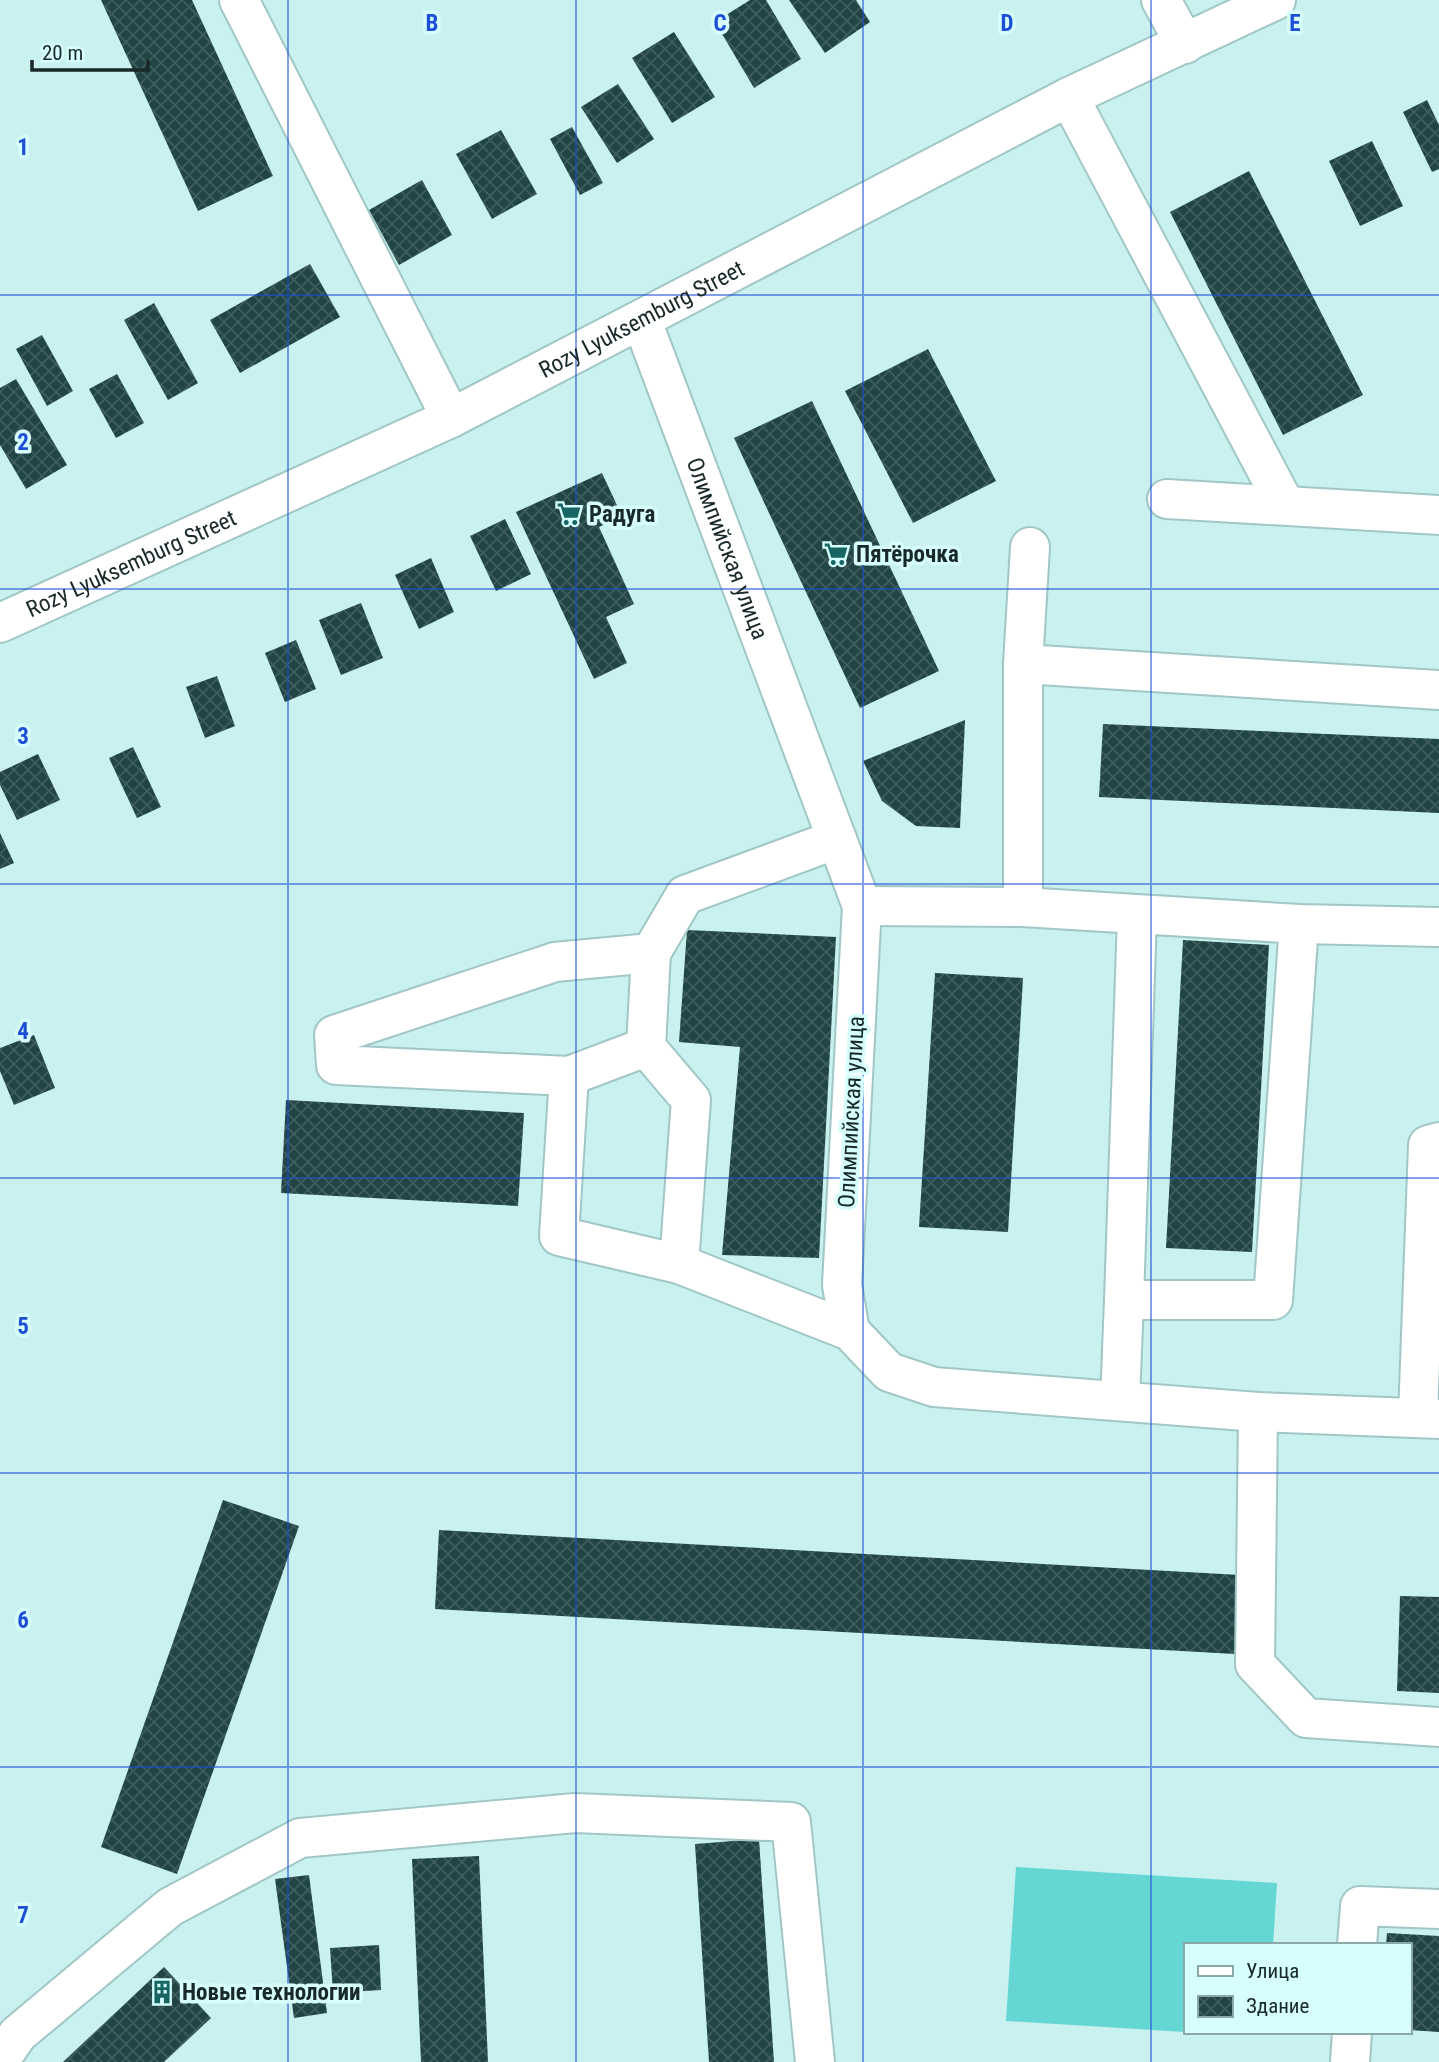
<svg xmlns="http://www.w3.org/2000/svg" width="1439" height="2062" viewBox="0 0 1439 2062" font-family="'Roboto Condensed',sans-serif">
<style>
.garden{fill:#64d6d3}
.building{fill:url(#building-cross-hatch)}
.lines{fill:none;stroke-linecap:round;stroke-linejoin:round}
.minor-casing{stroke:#a0c7c5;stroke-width:42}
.minor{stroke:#fff;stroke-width:38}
.grid{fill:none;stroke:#1d4ed8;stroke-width:2;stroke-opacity:0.55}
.labels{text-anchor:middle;stroke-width:7;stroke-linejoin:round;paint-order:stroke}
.street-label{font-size:23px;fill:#192828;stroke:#d5fefc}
.poi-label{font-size:23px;font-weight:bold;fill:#192828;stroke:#d5fefc;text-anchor:start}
.grid-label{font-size:23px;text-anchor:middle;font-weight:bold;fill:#1d4ed8;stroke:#d5fefc;stroke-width:7;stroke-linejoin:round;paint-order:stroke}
</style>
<defs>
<pattern id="building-cross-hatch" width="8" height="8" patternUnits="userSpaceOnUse" patternTransform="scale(1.75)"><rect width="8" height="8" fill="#204544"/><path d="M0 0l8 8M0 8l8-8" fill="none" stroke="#3f5d5c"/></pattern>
</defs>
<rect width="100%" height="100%" fill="#c8f1ef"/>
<path class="garden" d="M1016 1867 1277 1883 1273 1945H1185V2032L1006 2021Z"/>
<g class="building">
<path d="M101 0H192L273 176 198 211Z"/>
<path d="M750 0H766L801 59 754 88 715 22Z"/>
<path d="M789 0H856L870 22 825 53Z"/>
<path d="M674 32 715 97 672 123 632 58Z"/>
<path d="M618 84 654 139 617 163 581 107Z"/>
<path d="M1427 100 1439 125V169L1432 172 1403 112Z"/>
<path d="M572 127 603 183 580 195 550 139Z"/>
<path d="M501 130 537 194 492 219 456 154Z"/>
<path d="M1372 141 1403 206 1360 226 1329 161Z"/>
<path d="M1249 171 1363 395 1283 435 1170 212Z"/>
<path d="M422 180 452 235 399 265 369 210Z"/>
<path d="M310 264 340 317 240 373 210 320Z"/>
<path d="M154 303 198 383 168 400 124 320Z"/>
<path d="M42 335 73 391 47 406 16 349Z"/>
<path d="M928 349 996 481 913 523 845 391Z"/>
<path d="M117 374 144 423 116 438 89 389Z"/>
<path d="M16 379 67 465 26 489 0 445V388Z"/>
<path d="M812 401 939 671 860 708 734 438Z"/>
<path d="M602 473 622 516 599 527 634 604 606 617 627 663 594 679 516 512Z"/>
<path d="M505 519 531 574 496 591 470 536Z"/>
<path d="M431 558 454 612 419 629 395 575Z"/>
<path d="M361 603 383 658 341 675 319 620Z"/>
<path d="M296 640 316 689 285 702 265 653Z"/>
<path d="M217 676 235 726 205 738 186 687Z"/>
<path d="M965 720 960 828 916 826 882 801 863 761Z"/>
<path d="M1103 724 1439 739V813L1099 797Z"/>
<path d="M133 747 161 807 137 818 109 758Z"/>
<path d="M38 754 60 800 17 820 0 785V772Z"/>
<path d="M0 833 14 863 0 869Z"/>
<path d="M687 930 836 937 819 1258 722 1255 740 1047 679 1042Z"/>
<path d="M1183 940 1269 945 1252 1252 1166 1248Z"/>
<path d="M935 973 1023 978 1008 1232 919 1227Z"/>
<path d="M34 1035 55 1088 14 1105 0 1071V1048Z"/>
<path d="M286 1100 524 1113 518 1206 281 1193Z"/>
<path d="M223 1500 299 1526 177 1874 101 1847Z"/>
<path d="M439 1530 1240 1575 1235 1654 435 1609Z"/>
<path d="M1400 1596 1439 1597V1693L1397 1691Z"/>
<path d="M759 1839 774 2062H709L695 1844Z"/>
<path d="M479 1856 488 2062H421L412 1859Z"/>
<path d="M309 1875 327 2013 294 2018 275 1879Z"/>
<path d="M1387 1933 1439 1936V2032L1409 2030V1945H1386Z"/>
<path d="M379 1945 381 1990 333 1993 330 1948Z"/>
<path d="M164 1967 211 2018 164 2062H63Z"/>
</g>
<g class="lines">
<g class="minor-casing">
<g id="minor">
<path d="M239 0 451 418"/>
<path d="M1161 0 1185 44"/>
<path d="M1069 97 1285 505"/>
<path id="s1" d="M642 321 862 906 842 1285 850 1331 889 1372 934 1387 1258 1412 1439 1419"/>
<path d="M1167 499 1439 515"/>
<path id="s2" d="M0 623 451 418 1069 97 1276 0"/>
<path d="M1023 664 1439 690"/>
<path d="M862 906 1023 907 1299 924 1439 927"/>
<path d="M1023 907V664L1030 547"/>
<path d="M1137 916 1124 1300H1273L1299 924"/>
<path d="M646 1047 569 1076 336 1065 334 1035 555 962 651 953"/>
<path d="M569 1076 559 1236 679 1264 850 1331"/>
<path d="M679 1264 691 1100 646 1047 651 953 685 895 837 839"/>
<path d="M1120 1401 1124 1300"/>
<path d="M1258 1412 1255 1664 1306 1718 1439 1727"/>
<path d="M1418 1417 1428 1145 1439 1142"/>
<path d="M1357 1945 1360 1906 1439 1909"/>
<path d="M0 2060 18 2034 170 1907 300 1838 575 1813 791 1822 815 2062"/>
<path d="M1350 2062 1352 2032"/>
</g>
</g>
<use href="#minor" class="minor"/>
</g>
<path class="grid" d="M288 0V2062M576 0V2062M863 0V2062M1151 0V2062M0 295H1439M0 589H1439M0 884H1439M0 1178H1439M0 1473H1439M0 1767H1439"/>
<defs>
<g id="supermarket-bare" transform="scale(1.89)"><path d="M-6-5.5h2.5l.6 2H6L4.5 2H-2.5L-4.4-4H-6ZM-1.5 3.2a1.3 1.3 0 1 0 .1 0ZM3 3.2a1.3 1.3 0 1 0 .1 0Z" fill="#166563" stroke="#d5fefc" stroke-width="2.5" paint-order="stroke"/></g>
<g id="building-bare" transform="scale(1.89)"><path d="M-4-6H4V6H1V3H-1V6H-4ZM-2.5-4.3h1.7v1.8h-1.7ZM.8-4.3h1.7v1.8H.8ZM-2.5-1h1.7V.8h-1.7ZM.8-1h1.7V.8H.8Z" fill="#166563" stroke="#d5fefc" stroke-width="2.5" paint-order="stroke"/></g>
</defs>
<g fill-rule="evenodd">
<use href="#supermarket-bare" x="569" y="514"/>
<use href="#supermarket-bare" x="836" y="554"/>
<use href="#building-bare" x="162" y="1992"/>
</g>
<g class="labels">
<g class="street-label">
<text dy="8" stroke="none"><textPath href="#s2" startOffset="710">Rozy Lyuksemburg Street</textPath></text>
<text dy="8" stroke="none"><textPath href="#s1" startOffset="243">Олимпийская улица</textPath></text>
<text dy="8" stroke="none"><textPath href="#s2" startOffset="144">Rozy Lyuksemburg Street</textPath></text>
<text transform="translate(851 1112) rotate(-87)" y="8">Олимпийская улица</text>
</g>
<g class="poi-label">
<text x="589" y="522">Радуга</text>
<text x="856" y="562">Пятёрочка</text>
<text x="182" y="2000">Новые технологии</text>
</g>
</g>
<g class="grid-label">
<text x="432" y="31">B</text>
<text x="720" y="31">C</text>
<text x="1007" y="31">D</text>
<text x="1295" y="31">E</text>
<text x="23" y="155">1</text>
<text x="23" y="450">2</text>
<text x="23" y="744">3</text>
<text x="23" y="1039">4</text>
<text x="23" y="1334">5</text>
<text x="23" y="1628">6</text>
<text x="23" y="1923">7</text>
</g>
<rect x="1184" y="1943" width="228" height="91" fill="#d5fefc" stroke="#8aa8a7" stroke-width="2"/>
<rect x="1198" y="1966" width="35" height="10" fill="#ffffff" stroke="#8aa8a7" stroke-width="2"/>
<text x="1246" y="1978" font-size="21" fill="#192828">Улица</text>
<rect x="1198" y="1996" width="35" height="21" fill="url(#building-cross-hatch)" stroke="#8aa8a7" stroke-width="2"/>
<text x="1246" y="2013" font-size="21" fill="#192828">Здание</text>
<path d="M32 60v10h116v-10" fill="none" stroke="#192828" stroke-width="3.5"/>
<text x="42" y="60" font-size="21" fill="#192828" stroke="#d5fefc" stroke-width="5" paint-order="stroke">20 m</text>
</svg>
